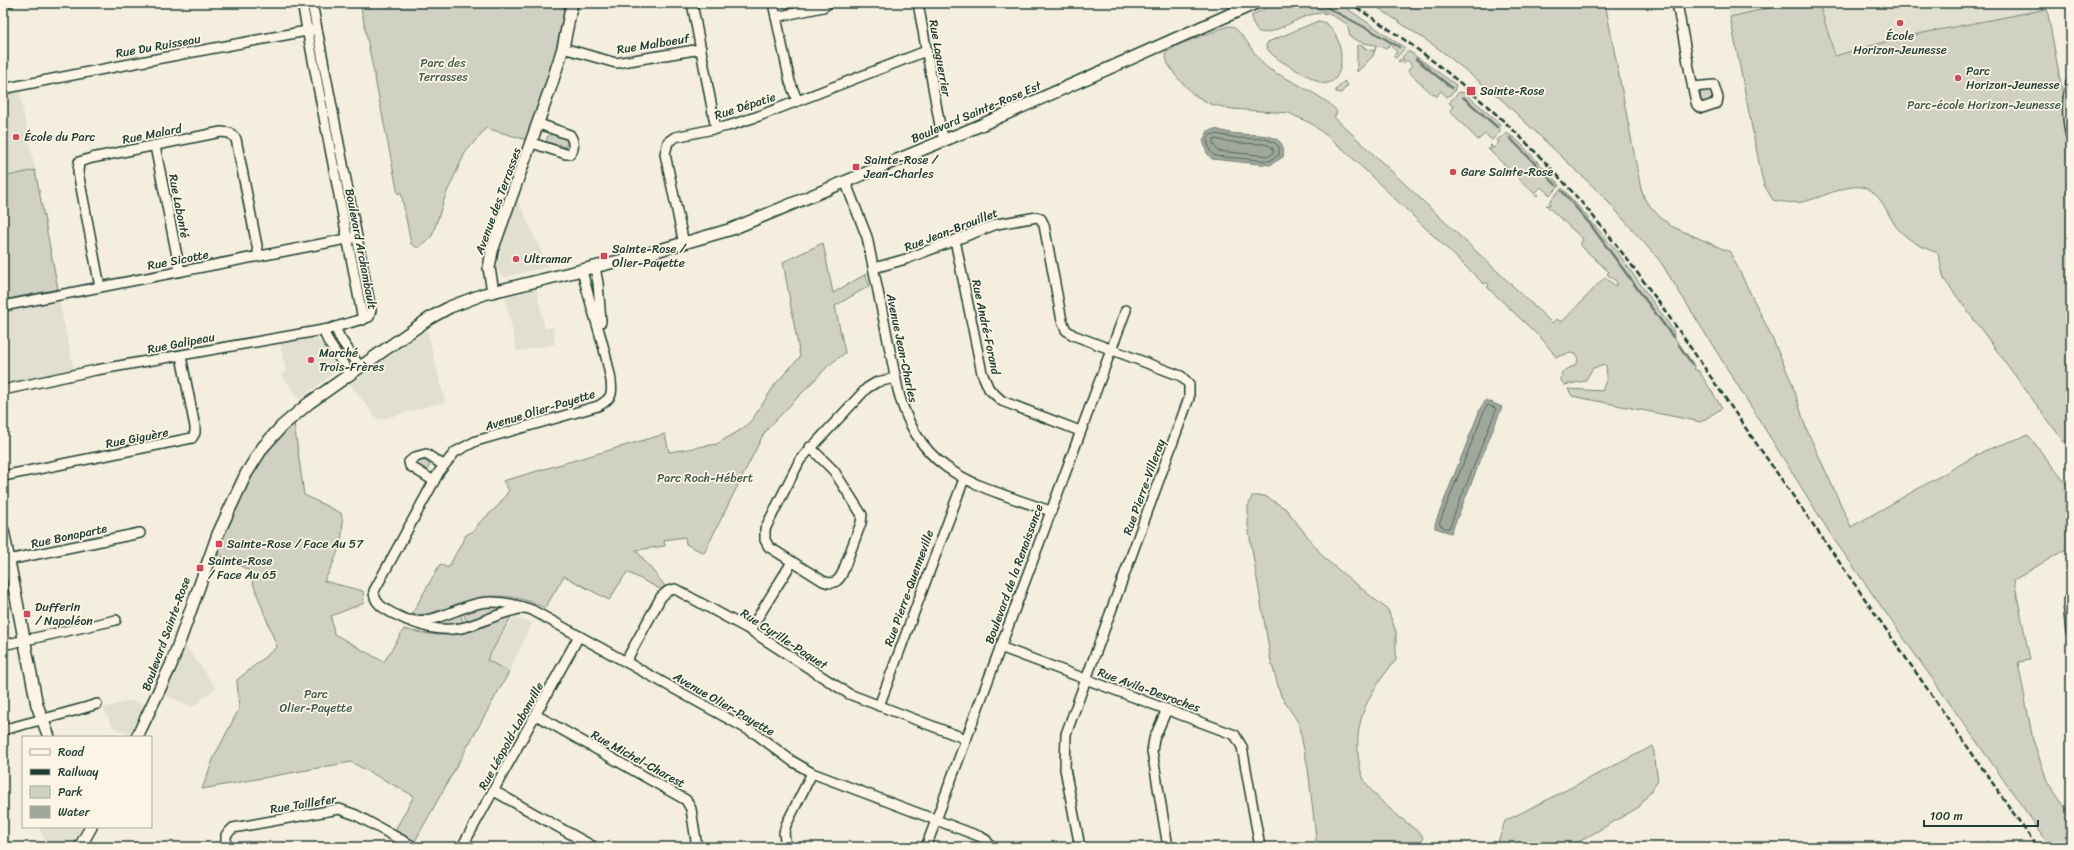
<svg xmlns="http://www.w3.org/2000/svg" width="2074" height="850" viewBox="0 0 2074 850" font-family="Sriracha,sans-serif">
<style>
.built{fill:#e1dfd0}
.green{fill:#d0d1c2;stroke:#78877b}
.water{fill:#a0a89b;stroke:#6c7d72}
.lines{fill:none;stroke-linecap:round;stroke-linejoin:round}
.shore{stroke:#53685d;stroke-width:1}
.stream{stroke:#6c7d72;stroke-width:2.5}
.minor-casing{stroke:#1f3d34;stroke-width:12}
.tertiary-casing{stroke:#1f3d34;stroke-width:14}
.minor{stroke:#fcf5e5;stroke-width:9}
.tertiary{stroke:#fcf5e5;stroke-width:11}
.rail{stroke:#1f3d34;stroke-width:2.5;stroke-dasharray:6 3;stroke-linecap:butt}
.poi-dot{fill:#d1495b;stroke:#fcf5e5;stroke-width:1.5}
.labels{text-anchor:middle;stroke-width:3.5;stroke-linejoin:round;paint-order:stroke}
.poi-label{font-size:12px;fill:#1f3d34;stroke:#fcf5e5;text-anchor:start}
.street-label{font-size:12px;fill:#1f3d34;stroke:#fcf5e5}
.park-label{font-size:12px;fill:#425b50;stroke:#fcf5e5}
</style>
<rect width="100%" height="100%" fill="#f3eede"/>
<filter id="ink" filterUnits="userSpaceOnUse"><feTurbulence type="fractalNoise" baseFrequency=".025" numOctaves="2"/><feDisplacementMap in="SourceGraphic" scale="8" xChannelSelector="R" yChannelSelector="G"/><feConvolveMatrix kernelMatrix="1 2 1 2 8 2 1 2 1" color-interpolation-filters="sRGB"/></filter>
<g filter="url(#ink)">
<g class="built">
<path d="M1728 3H1791L1730 17Z"/>
<path d="M1819 3H2046L2047 9 1902 37 1835 56Z"/>
<path d="M19 90 35 170 3 177V94Z"/>
<path d="M518 200 548 267 503 277 497 270 503 239Z"/>
<path d="M536 289 545 329 554 327 555 344 517 351 505 297Z"/>
<path d="M59 301 74 370 3 386V311Z"/>
<path d="M427 330 445 402 378 420 350 384Z"/>
<path d="M310 338 319 340 336 366 337 370 300 400 281 374 286 372 280 342Z"/>
<path d="M514 617 532 623 509 672 487 660Z"/>
<path d="M184 647 188 649 216 688 192 707 165 695Z"/>
<path d="M132 700 145 706 129 734 113 727 103 708Z"/>
<path d="M39 827H82L71 847H48Z"/>
</g>
<g class="green">
<path d="M360 3H567L554 57 527 140 486 128 465 153 446 194 432 236 418 248 411 244 401 192 398 194Z"/>
<path d="M782 3 784 4 818 3 788 10 785 6 784 7Z"/>
<path d="M1277 3H1309L1327 14C1304 8 1273 40 1257 31L1252 21V15Z"/>
<path d="M1312 3H1339L1405 48 1396 58 1393 56 1397 52 1390 45 1386 49C1374 42 1361 46 1350 36L1347 24Z"/>
<path d="M1371 3H1605L1641 189 1645 200 1657 214 1671 226 1730 252 1769 331 1792 383 1806 428 1851 527 1984 451 2028 435 2071 490V546L2014 580 2030 660 2018 662 2033 740 2048 783 2071 816V847H2051L1833 538 1660 261 1603 196 1501 99 1439 49Z"/>
<path d="M1791 3H1819L1835 56 1902 37 2047 9 2071 138V440L2064 442 1944 279 1938 253C1921 247 1906 240 1895 225 1886 211 1881 194 1865 188 1850 182 1821 198 1806 201 1796 204 1783 202 1773 200L1764 185 1761 173 1730 17Z"/>
<path d="M1318 21C1345 22 1351 89 1321 83 1308 75 1271 60 1266 46L1268 42Z"/>
<path d="M1228 26C1240 24 1255 60 1269 69 1282 77 1335 101 1337 113L1334 117 1552 323 1556 319 1562 322 1605 277 1614 285H1617V282L1607 274 1609 272 1580 245 1583 239 1546 205H1549L1551 204 1549 202 1562 188 1565 191 1615 249 1673 330 1674 337 1695 367 1694 369 1699 371 1722 408 1701 422 1572 396 1568 389 1602 391 1607 378 1606 365 1593 368 1585 381 1564 385 1561 380 1562 372 1575 365 1578 361 1577 355 1571 353 1556 357 1544 341 1487 287 1489 285 1487 282 1484 284 1343 149 1312 124 1289 113 1232 109 1210 104 1193 94 1176 76 1168 64 1165 53 1180 44Z"/>
<path d="M1358 45 1364 46V48L1374 51 1376 47 1373 56 1357 72V48L1356 47Z"/>
<path d="M1410 52 1456 85 1454 92 1447 97 1441 91 1436 97 1434 93 1432 94 1409 72 1408 70 1412 65 1407 60 1404 63 1398 61 1401 59 1403 60 1404 59 1402 57 1407 52Z"/>
<path d="M1344 81 1348 85 1341 93 1336 92V90Z"/>
<circle cx="1706" cy="96" r="6"/>
<path d="M1459 92 1465 93 1500 124V131L1492 140 1485 134 1478 140 1450 111 1453 106 1449 103Z"/>
<path d="M331 133H333L350 224 348 225Z"/>
<path d="M1507 133 1518 141 1557 182 1559 186 1550 195 1541 187 1536 192 1538 194 1537 196 1488 149H1492L1490 146 1491 145 1494 148 1499 142 1497 140Z"/>
<path d="M552 134 567 140 566 146 562 148 559 147 560 144 558 146 547 142V137Z"/>
<path d="M35 170 58 289 3 300V177Z"/>
<path d="M823 243 833 293 866 274 869 286 835 306 845 353 829 365 770 426 763 435 704 553 686 544 685 537 664 540 665 546 636 550 665 586 660 589 627 572 609 600 564 576 545 608C519 595 490 592 463 602 446 608 430 617 412 614L440 564 448 568 466 535 475 530 478 524 499 505 509 490 503 481 665 434 669 452 717 444 742 429 752 420 776 383 800 357 783 262Z"/>
<path d="M294 423 304 495 341 513C347 536 335 561 324 581L363 591 364 603 331 616 334 634 384 662 404 629C427 635 449 638 472 631 485 626 498 620 511 617L487 660 509 672 415 841 395 830 414 796 351 762 202 789 214 757 239 709 237 680 277 647 248 570 216 553C234 509 258 455 294 423Z"/>
<path d="M424 460 430 465 427 471 419 467 417 464 420 461Z"/>
<path d="M1252 496H1265L1286 509 1325 559 1388 610 1396 632V660C1372 688 1355 716 1358 753 1359 763 1360 774 1366 783 1379 803 1403 819 1422 835L1424 847H1317L1308 768 1298 722 1281 696 1271 661 1248 526V507Z"/>
<path d="M490 605 510 608 467 623 463 612Z"/>
<path d="M460 613 464 624 450 626 430 623Z"/>
<path d="M1653 746 1658 781 1639 807 1570 847H1499L1498 842 1505 821Z"/>
</g>
<g class="water">
<path d="M1215 129C1223 131 1231 134 1240 134 1256 136 1288 131 1283 157L1270 165 1212 159 1207 153 1203 140 1208 131Z"/>
<path d="M1486 400 1502 407 1451 533 1435 528V524L1481 407Z"/>
</g>
<g class="lines">
<g class="shore">
<path d="M1215 134 1238 138 1266 139 1275 143 1279 147V155L1269 161 1215 156 1210 151 1207 140 1210 135Z"/>
<path d="M1214 139 1238 143 1265 144 1272 147 1274 152 1269 156 1218 151 1213 143Z"/>
<path d="M1488 405 1495 408 1496 410 1449 528H1445L1439 524 1485 409Z"/>
</g>
<g class="stream">
<path d="M1318 3 1372 31 1399 47"/>
<path d="M1416 59 1452 88"/>
<path d="M1463 97 1497 127"/>
<path d="M1510 138 1556 185"/>
<path d="M1562 191 1590 224 1673 337"/>
<path d="M1679 345 1692 364"/>
</g>
<g class="minor-casing">
<g id="minor">
<path d="M302 3 363 320"/>
<path d="M692 3 716 129"/>
<path d="M773 3 790 82 797 100"/>
<path d="M918 3 940 126 944 140"/>
<path d="M1677 3 1692 84 1696 102 1697 105 1702 108 1717 103 1718 98 1714 85 1693 87"/>
<path d="M3 4 9 3"/>
<path d="M776 17 823 7 829 3"/>
<path d="M563 48 616 63 701 49"/>
<path d="M2071 83C2066 102 2067 119 2071 137"/>
<path d="M3 89C106 68 209 49 312 30"/>
<path d="M532 143 566 154H570C575 149 574 141 570 135L539 124"/>
<path d="M155 146 180 271"/>
<path d="M845 181 867 237 898 390C919 475 977 485 1050 511"/>
<path d="M955 240 982 373 989 389 1002 401 1080 431"/>
<path d="M684 244 665 154 668 142 675 137 728 126 759 116 926 51"/>
<path d="M595 267 598 283 601 322"/>
<path d="M874 268 906 259 997 224 1037 217 1041 219 1044 225 1062 321 1066 330 1073 335 1181 376 1189 384V398L1066 734 1065 769 1080 847"/>
<path d="M100 287 78 172 79 162 92 158 221 132 230 133 236 139 259 256"/>
<path d="M3 306 357 237"/>
<path d="M335 327 340 338 360 367"/>
<path d="M323 330 329 343 350 374"/>
<path d="M3 390 96 370 329 329 369 317 371 310 312 3"/>
<path d="M810 447 834 471 862 515 861 523 842 574C838 582 832 585 823 581L769 547 765 540V529L800 460 867 388 877 382 895 378"/>
<path d="M3 476 192 438 195 433V427L181 356"/>
<path d="M434 481 410 466 409 462 415 457 426 454 443 465"/>
<path d="M3 561 140 533"/>
<path d="M2071 600 2068 601 2071 633"/>
<path d="M524 608C505 611 489 619 472 625 443 635 418 626 392 613 383 608 374 603 374 591L439 472 455 452 476 441 598 406C604 403 609 400 611 394 613 385 610 375 608 366 601 333 589 302 582 270"/>
<path d="M407 620C433 625 455 608 480 603 498 600 515 604 532 610L756 734 792 761 812 773 981 837 986 840 991 847"/>
<path d="M750 630 792 562"/>
<path d="M3 645 116 620"/>
<path d="M1000 647 1235 735 1242 747 1260 847"/>
<path d="M626 661 661 597 668 591 675 589 750 630 849 694 966 739"/>
<path d="M879 706 964 479"/>
<path d="M1167 709 1154 739 1152 751 1168 847"/>
<path d="M536 715 686 800 691 809 697 847"/>
<path d="M3 730C34 721 66 714 97 704"/>
<path d="M494 791 594 847"/>
<path d="M226 847V835L233 828 339 809 356 815 414 847"/>
<path d="M462 847 579 636"/>
<path d="M786 847 784 833 786 825 812 773"/>
<path d="M926 847 1126 310"/>
</g>
</g>
<g class="tertiary-casing">
<g id="tertiary">
<path d="M493 291 489 268 492 251 550 89 563 48 572 3"/>
<path d="M3 530 37 705 49 737"/>
<path d="M137 737 171 665 218 534 246 474 263 447 282 426 309 403 430 318 450 307 484 294 639 256 732 229 981 125 1256 3"/>
<path d="M80 847 91 827"/>
</g>
</g>
<use href="#minor" class="minor"/>
<use href="#tertiary" class="tertiary"/>
<path class="rail" d="M1349 3C1433 55 1510 120 1575 195 1645 275 1702 366 1763 453 1855 584 1946 716 2037 847"/>
</g>
</g>
<g class="poi-dot">
<circle cx="1900" cy="23" r="4"/>
<circle cx="1958" cy="78" r="4"/>
<rect x="1466" y="86" width="10" height="10" rx="2"/>
<circle cx="16" cy="137" r="4"/>
<rect x="852" y="163" width="8" height="8" rx="2"/>
<circle cx="1453" cy="172" r="4"/>
<rect x="600" y="252" width="8" height="8" rx="2"/>
<circle cx="516" cy="259" r="4"/>
<circle cx="311" cy="360" r="4"/>
<rect x="215" y="540" width="8" height="8" rx="2"/>
<rect x="196" y="564" width="8" height="8" rx="2"/>
<rect x="23" y="610" width="8" height="8" rx="2"/>
</g>
<g class="labels">
<g class="poi-label">
<text x="1900" y="40" text-anchor="middle">École<tspan x="1900" dy="14">Horizon-Jeunesse</tspan></text>
<text x="1966" y="75">Parc<tspan x="1966" dy="14">Horizon-Jeunesse</tspan></text>
<text x="1480" y="95">Sainte-Rose</text>
<text x="24" y="141">École du Parc</text>
<text x="864" y="164">Sainte-Rose /<tspan x="864" dy="14">Jean-Charles</tspan></text>
<text x="1461" y="176">Gare Sainte-Rose</text>
<text x="612" y="253">Sainte-Rose /<tspan x="612" dy="14">Olier-Payette</tspan></text>
<text x="524" y="263">Ultramar</text>
<text x="319" y="357">Marché<tspan x="319" dy="14">Trois-Frères</tspan></text>
<text x="227" y="548">Sainte-Rose / Face Au 57</text>
<text x="208" y="565">Sainte-Rose<tspan x="208" dy="14">/ Face Au 65</tspan></text>
<text x="35" y="611">Dufferin<tspan x="35" dy="14">/ Napoléon</tspan></text>
</g>
<g class="street-label">
<text transform="translate(653 44) rotate(-9)" y="4">Rue Malboeuf</text>
<text transform="translate(158 46) rotate(-10)" y="4">Rue Du Ruisseau</text>
<text transform="translate(940 58) rotate(80)" y="4">Rue Laguerrier</text>
<text transform="translate(745 106) rotate(-18)" y="4">Rue Dépatie</text>
<text transform="translate(976 112) rotate(-23)" y="4">Boulevard Sainte-Rose Est</text>
<text transform="translate(152 134) rotate(-11)" y="4">Rue Malard</text>
<text transform="translate(498 201) rotate(-70)" y="4">Avenue des Terrasses</text>
<text transform="translate(179 206) rotate(79)" y="4">Rue Labonté</text>
<text transform="translate(951 230) rotate(-21)" y="4">Rue Jean-Brouillet</text>
<text transform="translate(361 249) rotate(79)" y="4">Boulevard Archambault</text>
<text transform="translate(178 260) rotate(-11)" y="4">Rue Sicotte</text>
<text transform="translate(986 327) rotate(78)" y="4">Rue André-Forand</text>
<text transform="translate(181 343) rotate(-11)" y="4">Rue Galipeau</text>
<text transform="translate(902 348) rotate(78)" y="4">Avenue Jean-Charles</text>
<text transform="translate(540 410) rotate(-17)" y="4">Avenue Olier-Payette</text>
<text transform="translate(137 438) rotate(-11)" y="4">Rue Giguère</text>
<text transform="translate(1144 487) rotate(-70)" y="4">Rue Pierre-Villeray</text>
<text transform="translate(69 536) rotate(-12)" y="4">Rue Bonaparte</text>
<text transform="translate(1014 574) rotate(-70)" y="4">Boulevard de la Renaissance</text>
<text transform="translate(909 588) rotate(-70)" y="4">Rue Pierre-Quenneville</text>
<text transform="translate(166 634) rotate(-70)" y="4">Boulevard Sainte-Rose</text>
<text transform="translate(784 639) rotate(33)" y="4">Rue Cyrille-Paquet</text>
<text transform="translate(1149 690) rotate(20)" y="4">Rue Avila-Desroches</text>
<text transform="translate(724 704) rotate(30)" y="4">Avenue Olier-Payette</text>
<text transform="translate(511 736) rotate(-61)" y="4">Rue Léopold-Labonville</text>
<text transform="translate(638 759) rotate(29)" y="4">Rue Michel-Charest</text>
<text transform="translate(303 804) rotate(-9)" y="4">Rue Taillefer</text>
</g>
<g class="park-label">
<text x="443" y="67">Parc des<tspan x="443" dy="14">Terrasses</tspan></text>
<text x="1984" y="109">Parc-école Horizon-Jeunesse</text>
<text x="705" y="482">Parc Roch-Hébert</text>
<text x="316" y="698">Parc<tspan x="316" dy="14">Olier-Payette</tspan></text>
</g>
</g>
<rect width="2074" height="850" fill="none" stroke="#fcf5e5" stroke-width="16"/>
<rect x="8" y="8" width="2058" height="834" fill="none" stroke="#1f3d34" stroke-width="1.5" filter="url(#ink)"/>
<rect x="22" y="736" width="130" height="92" fill="#fcf5e5" stroke="#a4ab9e"/>
<rect x="30" y="749" width="20" height="6" fill="#fcf5e5" stroke="#a4ab9e"/>
<text x="58" y="756" font-size="12" fill="#1f3d34">Road</text>
<rect x="30" y="769" width="20" height="6" fill="#1f3d34" stroke="#a4ab9e"/>
<text x="58" y="776" font-size="12" fill="#1f3d34">Railway</text>
<rect x="30" y="786" width="20" height="12" fill="#d0d1c2" stroke="#a4ab9e"/>
<text x="58" y="796" font-size="12" fill="#1f3d34">Park</text>
<rect x="30" y="806" width="20" height="12" fill="#a0a89b" stroke="#a4ab9e"/>
<text x="58" y="816" font-size="12" fill="#1f3d34">Water</text>
<path d="M1924 820v6h114v-6" fill="none" stroke="#1f3d34" stroke-width="2"/>
<text x="1930" y="820" font-size="12" fill="#1f3d34" stroke="#fcf5e5" stroke-width="3" paint-order="stroke">100 m</text>
</svg>
